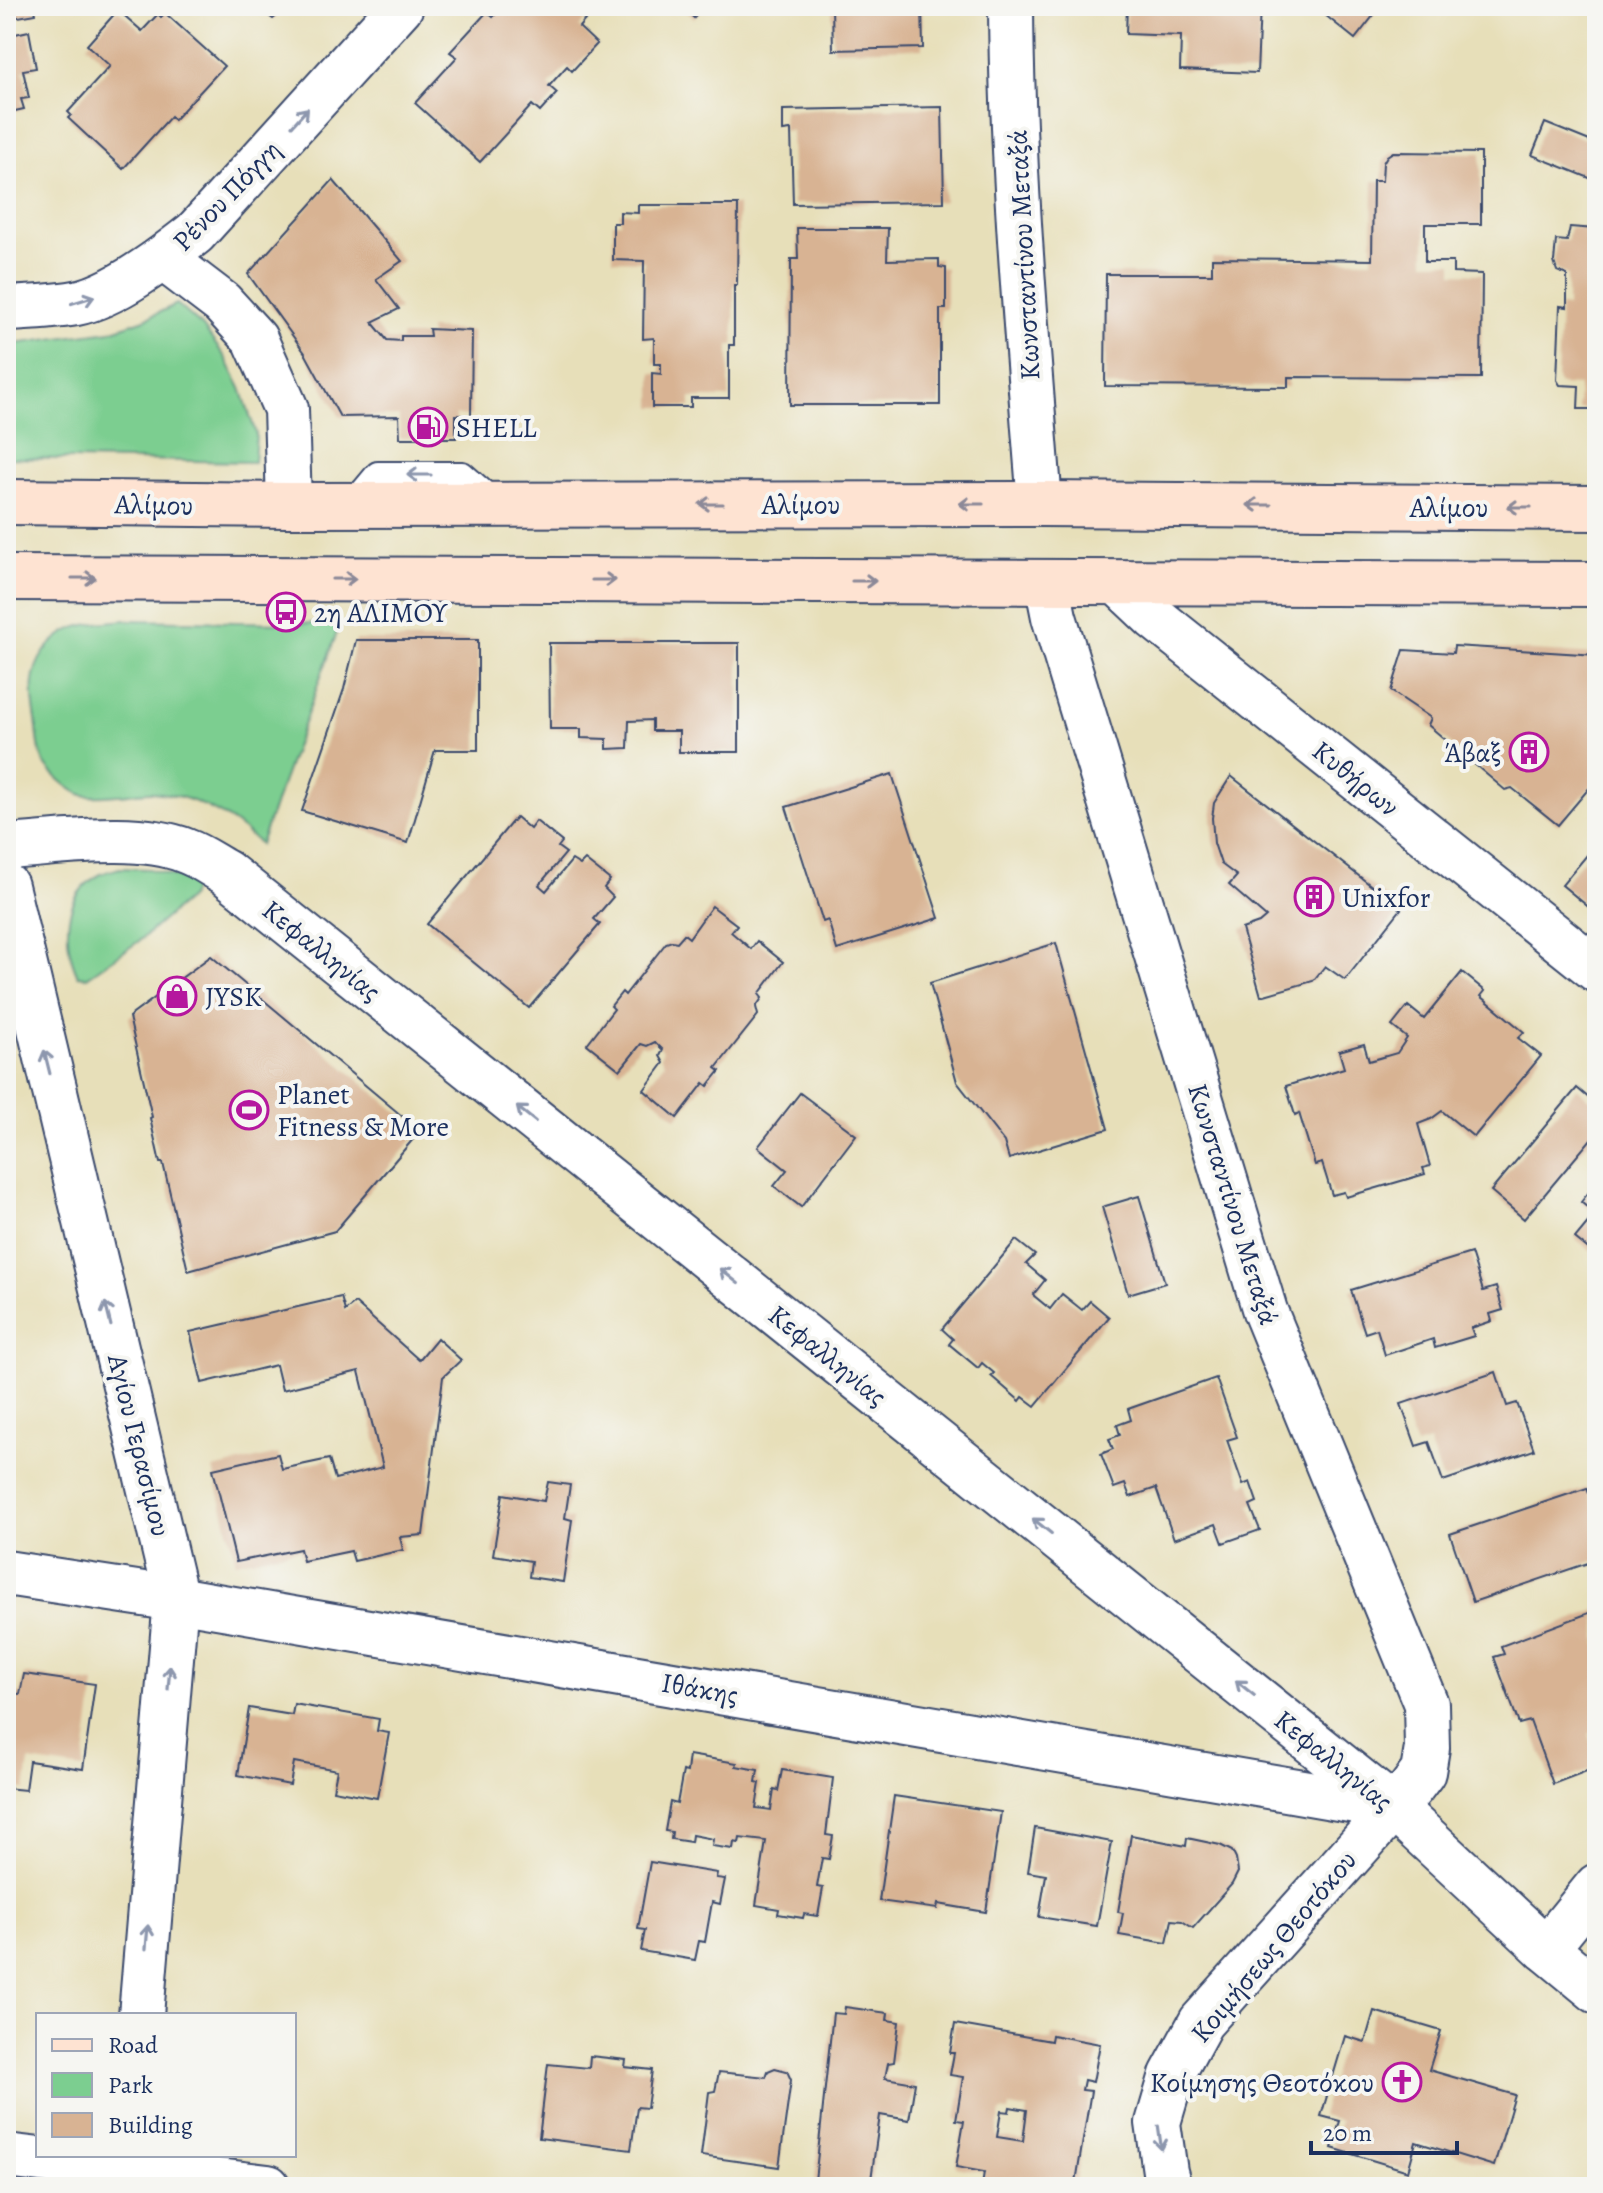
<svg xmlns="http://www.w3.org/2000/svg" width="1603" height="2193" viewBox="0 0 1603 2193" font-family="Alegreya,serif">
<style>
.green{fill:#7cce90;stroke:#4c7e77;stroke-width:2}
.building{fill:#d8b393;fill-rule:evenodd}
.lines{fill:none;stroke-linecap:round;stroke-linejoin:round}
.lane-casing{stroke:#3a496c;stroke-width:30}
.street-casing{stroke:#3a496c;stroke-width:48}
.secondary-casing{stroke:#3a496c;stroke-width:48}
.lane{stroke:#fff;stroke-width:26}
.street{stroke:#fff;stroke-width:44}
.secondary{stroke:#fee3d2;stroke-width:44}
.oneway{stroke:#8d97ae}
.oneway2{stroke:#8c8998}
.labels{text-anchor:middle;stroke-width:8;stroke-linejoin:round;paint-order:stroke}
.street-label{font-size:28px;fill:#1b2f5e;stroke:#f6f6f2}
.poi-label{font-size:28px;fill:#1b2f5e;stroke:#f6f6f2;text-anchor:start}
</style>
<rect width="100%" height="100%" fill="#f6f6f2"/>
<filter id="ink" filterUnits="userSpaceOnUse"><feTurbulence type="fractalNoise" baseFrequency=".0125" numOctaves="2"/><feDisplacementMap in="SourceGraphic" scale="16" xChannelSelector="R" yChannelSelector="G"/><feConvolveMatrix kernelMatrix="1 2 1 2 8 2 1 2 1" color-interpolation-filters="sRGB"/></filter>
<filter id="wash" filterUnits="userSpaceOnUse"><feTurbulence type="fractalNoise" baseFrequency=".006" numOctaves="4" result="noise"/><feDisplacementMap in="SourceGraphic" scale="32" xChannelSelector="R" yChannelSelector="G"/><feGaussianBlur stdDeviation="1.8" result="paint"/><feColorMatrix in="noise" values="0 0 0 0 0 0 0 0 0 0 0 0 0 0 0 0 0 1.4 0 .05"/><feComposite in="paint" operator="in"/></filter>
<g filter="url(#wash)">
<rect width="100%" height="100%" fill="#e7dfb9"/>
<g class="green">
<path d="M177 304 203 327 225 357 241 388 256 434 254 462 6 458V345L110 331 145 319Z"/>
<path d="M126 620 340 624 260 844C230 816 194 795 152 792 140 791 128 795 116 795 106 796 89 798 80 794 70 790 49 772 44 762 38 752 38 733 36 720 32 695 28 674 45 651 68 621 92 624 126 620Z"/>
<path d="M120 868 149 869 191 881 194 887 190 897 139 941 87 977 78 976C62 941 62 894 101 874 107 871 114 870 120 868Z"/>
</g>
<g id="blocks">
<g class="building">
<path d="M6 6H34L36 14 12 18 15 34 29 31 36 68 23 70 29 98 21 99 24 109 6 113Z"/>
<path d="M236 6H289L273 19 258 8 253 13 246 6 242 10Z"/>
<path d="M503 6H569L585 20 579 27 597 44 572 71 567 66 549 86 557 93 540 112 532 105 480 162 415 103 457 57 450 52 487 12 493 17Z"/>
<path d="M681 6H705L694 18Z"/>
<path d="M832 6H922L923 48 833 50Z"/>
<path d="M1127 6H1260L1257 73 1180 70 1181 36 1126 34Z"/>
<path d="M1333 6H1381L1355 39 1325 15Z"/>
<path d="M118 10 142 31 158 14 161 17 165 13 224 66 174 120 171 116 123 169 68 118 71 115 68 112 110 66 87 45Z"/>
<path d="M942 107 944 202 793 204 791 130 783 131V110Z"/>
<path d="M1545 123 1597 144V181L1532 155Z"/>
<path d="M1393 152 1481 153V224H1425V262H1453V273L1482 274 1481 378 1288 377V387L1105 386 1106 274H1212V258L1372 260 1373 181H1382L1383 163 1387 156Z"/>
<path d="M333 180 402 261 376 279 399 309 372 322 387 340 401 341V336H430L429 329 472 331 471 416 456 415V438H400L399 416 340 417 305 353 248 274Z"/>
<path d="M638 205H738L737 285H734V345H729V398H691V407H652V373L661 374V364H654V338L643 339 644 261 613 260V223H620V212L638 213Z"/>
<path d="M1570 227 1595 229 1594 238H1597V409H1578L1579 386 1560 385 1557 380 1560 306 1567 307V275L1557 271 1554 262 1556 240 1567 241Z"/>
<path d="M797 228H888L887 260 939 259V267L946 268V309H940V405H790L791 259H798Z"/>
<path d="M356 640H478V750H435L408 843 302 811 344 689Z"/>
<path d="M549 643H739V752H679V731H652V720L629 721 628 748 607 749V739L581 738V729H550Z"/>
<path d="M1454 646 1597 655V779L1558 825 1512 788 1505 790 1428 725 1431 718 1391 691 1404 650 1453 653Z"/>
<path d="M892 774 939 918 837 950 828 920 823 922 786 807Z"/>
<path d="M1231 776 1401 909 1345 980 1325 966 1313 981 1261 996 1242 929 1259 923 1266 917 1229 885 1237 876 1221 864 1214 843 1212 818 1214 803Z"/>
<path d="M516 817 530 829 536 821 562 842 558 847 566 853 539 885 546 891 572 860 580 865 585 860 610 880 604 888 613 897 594 919 600 924 529 1008 427 924Z"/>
<path d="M1597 843V914L1562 885Z"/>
<path d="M712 906 737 925 731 932 751 949 757 941 783 962 759 994 762 998 756 1007 758 1015 716 1068 720 1071 708 1086 704 1083 677 1118 644 1090 664 1063 660 1056 663 1050 655 1042 647 1046 641 1044 620 1070 587 1044 614 1009 611 1006 622 992 625 995 666 943 672 941 677 942 684 934 689 938Z"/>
<path d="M1056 943 1108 1129 1009 1159 1004 1142 957 1082 930 983Z"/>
<path d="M211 956 420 1131 335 1231 188 1271 163 1163H160L150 1118 152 1117 129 1017Z"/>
<path d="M1462 972 1485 991 1481 996 1524 1032 1518 1038 1541 1056 1474 1137 1442 1111 1431 1119 1418 1124 1430 1166 1423 1168 1425 1174 1346 1197 1344 1192 1332 1195 1322 1163 1315 1165 1299 1113 1295 1115 1286 1086 1344 1068 1339 1051 1364 1044 1369 1061 1397 1053 1407 1038 1392 1026 1408 1006 1424 1019Z"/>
<path d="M1577 1088 1597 1105V1132L1524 1219 1491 1191Z"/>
<path d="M800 1093 856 1135 801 1207 774 1186 787 1170 758 1147Z"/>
<path d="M1597 1182V1256L1575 1238 1595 1214 1581 1202Z"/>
<path d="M1139 1196 1165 1283 1128 1294 1102 1207Z"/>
<path d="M1016 1240 1035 1255 1026 1264 1045 1280 1033 1295 1050 1309 1062 1294 1082 1310 1090 1301 1109 1317 1035 1406 1023 1397 1020 1401 991 1376 994 1373 982 1363 978 1368 949 1344 953 1339 942 1329Z"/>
<path d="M1471 1253 1483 1291 1496 1287 1503 1310 1490 1314 1492 1321 1471 1328 1474 1336 1435 1348 1433 1339 1385 1355 1377 1329 1365 1333 1351 1290Z"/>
<path d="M341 1297 345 1311 355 1303 419 1360 437 1338 461 1360 443 1377 423 1535 400 1537 403 1550 354 1561 351 1551 303 1561 300 1549 236 1562 213 1469 278 1454 282 1469 329 1459 335 1479 383 1467 359 1371 282 1390 276 1365 202 1383 190 1332Z"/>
<path d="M1496 1372 1507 1406 1517 1403 1534 1450 1443 1481 1429 1442 1416 1446 1401 1404Z"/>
<path d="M1216 1378 1237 1437 1227 1440 1243 1485 1250 1482 1257 1502 1250 1505 1260 1530 1223 1543 1216 1524 1174 1539 1156 1488 1130 1497 1125 1484 1114 1488 1101 1454 1113 1449 1109 1439 1120 1435 1117 1425 1131 1420 1128 1409Z"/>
<path d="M548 1482 570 1485 565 1518 572 1520 563 1582 529 1577 531 1561 493 1555 503 1494 544 1501Z"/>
<path d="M1587 1488 1597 1519V1560L1473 1602 1450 1534Z"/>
<path d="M1597 1610V1731L1588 1734 1597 1759V1767L1553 1784 1530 1721 1519 1724 1494 1657 1504 1654 1501 1646Z"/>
<path d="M24 1674 95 1684 83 1769 29 1761 25 1790 6 1788V1693L20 1694Z"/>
<path d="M294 1704 379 1719 377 1731 389 1733 377 1798 333 1790 337 1770 294 1762 290 1785 238 1775 249 1708 292 1715Z"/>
<path d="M689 1755 737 1763 736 1766 758 1770 756 1782 760 1783 756 1808 771 1810 774 1790 778 1791 782 1770 833 1778 826 1835 833 1836 829 1859 822 1858 817 1887 823 1888 818 1916 804 1914 803 1918 778 1914 779 1909 756 1905 766 1841 740 1838 739 1843 734 1842 733 1849 712 1846 713 1839 692 1835 691 1842 671 1839 672 1832 665 1831 670 1802 677 1804 683 1771 687 1772Z"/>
<path d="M894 1796 1001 1812 986 1912 938 1904 937 1909 879 1901Z"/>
<path d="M1035 1828 1112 1842 1097 1926 1039 1917 1046 1875 1028 1872Z"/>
<path d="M1131 1835 1186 1846 1187 1838 1220 1845 1232 1851 1236 1859 1238 1872 1232 1884 1193 1928 1182 1921 1172 1920 1167 1943 1119 1935 1123 1913 1118 1912Z"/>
<path d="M650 1862 717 1873 716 1878 725 1879 720 1904 712 1902 705 1942 699 1941 695 1960 641 1951 645 1930 638 1929Z"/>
<path d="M845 2007 888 2013 887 2020 899 2022 894 2062 888 2063 885 2078 915 2083 909 2120 880 2115 870 2187H851L815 2181 833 2013 844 2014Z"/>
<path d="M1374 2011 1441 2031 1429 2070 1515 2095 1494 2166 1416 2142 1408 2171 1332 2148 1340 2121 1321 2116 1345 2036 1365 2042Z"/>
<path d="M955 2024 1051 2041 1052 2035 1100 2044 1093 2082 1084 2080 1082 2090 1091 2091 1076 2182H1082L1081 2187 982 2185 984 2172 956 2167 964 2121 956 2120 963 2077 950 2075 954 2053H950ZM1010 2107 1027 2110 1023 2141 997 2137 1001 2111 1009 2112Z"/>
<path d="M590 2056 626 2060 625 2067 652 2070 647 2108 637 2107 631 2150 539 2138 548 2064 589 2068Z"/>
<path d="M775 2068 787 2071 791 2080 779 2167 701 2156 709 2092 715 2091 719 2072 766 2077 768 2071Z"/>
</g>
</g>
</g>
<g filter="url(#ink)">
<use href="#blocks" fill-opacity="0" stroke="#3a496c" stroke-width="2"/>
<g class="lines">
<g class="lane-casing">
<path id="lane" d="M353 505 378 475H462L495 504"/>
</g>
<g class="street-casing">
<g id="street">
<path d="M1011 6C1012 172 1027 338 1040 504"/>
<path d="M163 258 222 303 255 339 286 409 289 505"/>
<path d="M6 309C29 308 53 307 76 303 114 296 165 257 195 233L401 6"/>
<path d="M1047 582 1054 617 1265 1311 1426 1704 1427 1748 1423 1772 1411 1788 1201 2022 1172 2075 1158 2123 1165 2172 1169 2187"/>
<path d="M1118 583 1155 618 1597 970"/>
<path d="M6 847C60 844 136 831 186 851 200 856 212 865 225 872L1393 1807 1546 1949 1597 1991"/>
<path d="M6 886 176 1599 141 2015"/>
<path d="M6 1573 176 1599 1391 1807"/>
<path d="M1546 1949 1597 1886"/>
<path d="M6 2156 268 2187"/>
</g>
</g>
<g class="secondary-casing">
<g id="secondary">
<path d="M6 502 289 505 1040 504 1597 508"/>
<path d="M6 578 1597 584"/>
</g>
</g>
<use href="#lane" class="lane"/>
<use href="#street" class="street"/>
<use href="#secondary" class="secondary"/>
</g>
<defs><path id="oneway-shaft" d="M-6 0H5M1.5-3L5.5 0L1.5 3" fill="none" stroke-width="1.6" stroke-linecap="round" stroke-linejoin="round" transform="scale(2)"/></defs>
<g class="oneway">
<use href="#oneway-shaft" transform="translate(300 117) rotate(-48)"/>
<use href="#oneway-shaft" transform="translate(83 300) rotate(-17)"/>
<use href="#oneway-shaft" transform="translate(419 475) rotate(180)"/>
<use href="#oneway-shaft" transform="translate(47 1062) rotate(-104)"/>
<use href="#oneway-shaft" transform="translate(526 1114) rotate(-141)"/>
<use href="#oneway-shaft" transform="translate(729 1276) rotate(-141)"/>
<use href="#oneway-shaft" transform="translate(108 1314) rotate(-104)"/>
<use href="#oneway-shaft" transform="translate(1042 1526) rotate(-141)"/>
<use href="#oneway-shaft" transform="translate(169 1678) rotate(-85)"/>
<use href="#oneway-shaft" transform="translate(1245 1688) rotate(-141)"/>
<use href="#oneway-shaft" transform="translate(147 1937) rotate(-85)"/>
<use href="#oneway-shaft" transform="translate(1160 2138) rotate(82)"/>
</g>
<g class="oneway2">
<use href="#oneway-shaft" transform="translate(711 504) rotate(180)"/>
<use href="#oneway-shaft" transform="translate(971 504) rotate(180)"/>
<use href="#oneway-shaft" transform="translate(1259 505) rotate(-180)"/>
<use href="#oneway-shaft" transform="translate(1519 507) rotate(-180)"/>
<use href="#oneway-shaft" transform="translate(84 578)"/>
<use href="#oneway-shaft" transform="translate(344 579)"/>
<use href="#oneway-shaft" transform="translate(604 580)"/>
<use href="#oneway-shaft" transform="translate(864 581)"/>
</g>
</g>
<defs>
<g id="fuel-ring" transform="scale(2)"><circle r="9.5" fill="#f6f6f2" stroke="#b5179e" stroke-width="1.5"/><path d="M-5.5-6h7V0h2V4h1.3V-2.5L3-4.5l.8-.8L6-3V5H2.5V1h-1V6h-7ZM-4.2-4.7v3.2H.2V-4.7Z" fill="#b5179e"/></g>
<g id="bus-ring" transform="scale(2)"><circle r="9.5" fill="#f6f6f2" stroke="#b5179e" stroke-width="1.5"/><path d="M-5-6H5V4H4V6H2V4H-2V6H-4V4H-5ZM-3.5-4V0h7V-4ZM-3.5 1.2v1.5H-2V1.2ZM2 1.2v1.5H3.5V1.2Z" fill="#b5179e"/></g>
<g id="building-ring" transform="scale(2)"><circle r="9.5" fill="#f6f6f2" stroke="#b5179e" stroke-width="1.5"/><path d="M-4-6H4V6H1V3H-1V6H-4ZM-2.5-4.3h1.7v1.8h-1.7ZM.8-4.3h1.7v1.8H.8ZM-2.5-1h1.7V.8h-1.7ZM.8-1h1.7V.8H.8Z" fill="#b5179e"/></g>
<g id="shop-ring" transform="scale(2)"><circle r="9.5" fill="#f6f6f2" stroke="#b5179e" stroke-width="1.5"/><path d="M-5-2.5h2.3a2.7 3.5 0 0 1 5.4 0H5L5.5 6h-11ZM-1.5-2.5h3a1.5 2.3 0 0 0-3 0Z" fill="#b5179e"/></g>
<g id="stadium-ring" transform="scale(2)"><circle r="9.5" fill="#f6f6f2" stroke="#b5179e" stroke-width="1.5"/><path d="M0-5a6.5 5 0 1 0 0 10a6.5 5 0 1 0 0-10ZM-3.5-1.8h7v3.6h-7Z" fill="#b5179e"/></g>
<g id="church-ring" transform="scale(2)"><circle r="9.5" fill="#f6f6f2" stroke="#b5179e" stroke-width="1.5"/><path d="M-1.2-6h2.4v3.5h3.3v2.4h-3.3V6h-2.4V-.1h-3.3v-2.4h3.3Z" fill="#b5179e"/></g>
</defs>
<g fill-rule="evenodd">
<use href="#fuel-ring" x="428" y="427"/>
<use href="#bus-ring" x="286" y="612"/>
<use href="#building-ring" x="1529" y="752"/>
<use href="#building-ring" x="1314" y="897"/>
<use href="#shop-ring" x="177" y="996"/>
<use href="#stadium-ring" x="249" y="1110"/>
<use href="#church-ring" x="1402" y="2082"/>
</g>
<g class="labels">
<g class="street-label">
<text transform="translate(226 195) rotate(-46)" y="10">Ρένου Πόγγη</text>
<text transform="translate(1023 255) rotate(-93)" y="10">Κωνσταντίνου Μεταξά</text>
<text transform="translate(154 504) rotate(1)" y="10">Αλίμου</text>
<text x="801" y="514">Αλίμου</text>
<text x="1449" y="517">Αλίμου</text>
<text transform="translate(1356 778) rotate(39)" y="10">Κυθήρων</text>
<text transform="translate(322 950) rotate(39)" y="10">Κεφαλληνίας</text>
<text transform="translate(1234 1204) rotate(73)" y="10">Κωνσταντίνου Μεταξά</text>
<text transform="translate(828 1355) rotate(39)" y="10">Κεφαλληνίας</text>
<text transform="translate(140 1445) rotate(76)" y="10">Αγίου Γερασίμου</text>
<text transform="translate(700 1688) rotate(10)" y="10">Ιθάκης</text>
<text transform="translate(1334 1760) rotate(39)" y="10">Κεφαλληνίας</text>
<text transform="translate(1273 1946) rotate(-50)" y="10">Κοιμήσεως Θεοτόκου</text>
</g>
<g class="poi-label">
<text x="456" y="437">SHELL</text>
<text x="314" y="622">2η ΑΛΙΜΟΥ</text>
<text x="1501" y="762" text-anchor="end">Άβαξ</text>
<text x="1342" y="907">Unixfor</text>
<text x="205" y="1006">JYSK</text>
<text x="277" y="1104">Planet<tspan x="277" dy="32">Fitness &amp; More</tspan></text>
<text x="1374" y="2092" text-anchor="end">Κοίμησης Θεοτόκου</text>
</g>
</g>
<rect width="1603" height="2193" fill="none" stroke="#f6f6f2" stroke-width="32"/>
<rect x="36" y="2013" width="260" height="144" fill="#f6f6f2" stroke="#9ea6b7" stroke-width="2"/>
<rect x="52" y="2039" width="40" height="12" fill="#fee3d2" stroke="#9ea6b7" stroke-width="2"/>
<text x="108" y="2053" font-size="24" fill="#1b2f5e">Road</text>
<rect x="52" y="2073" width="40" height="24" fill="#7cce90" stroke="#9ea6b7" stroke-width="2"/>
<text x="108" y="2093" font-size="24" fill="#1b2f5e">Park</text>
<rect x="52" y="2113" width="40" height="24" fill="#d8b393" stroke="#9ea6b7" stroke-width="2"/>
<text x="108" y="2133" font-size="24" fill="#1b2f5e">Building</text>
<path d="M1311 2141v12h146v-12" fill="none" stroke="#1b2f5e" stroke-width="4"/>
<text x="1323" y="2141" font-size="24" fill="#1b2f5e" stroke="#f6f6f2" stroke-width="6" paint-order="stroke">20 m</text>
</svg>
